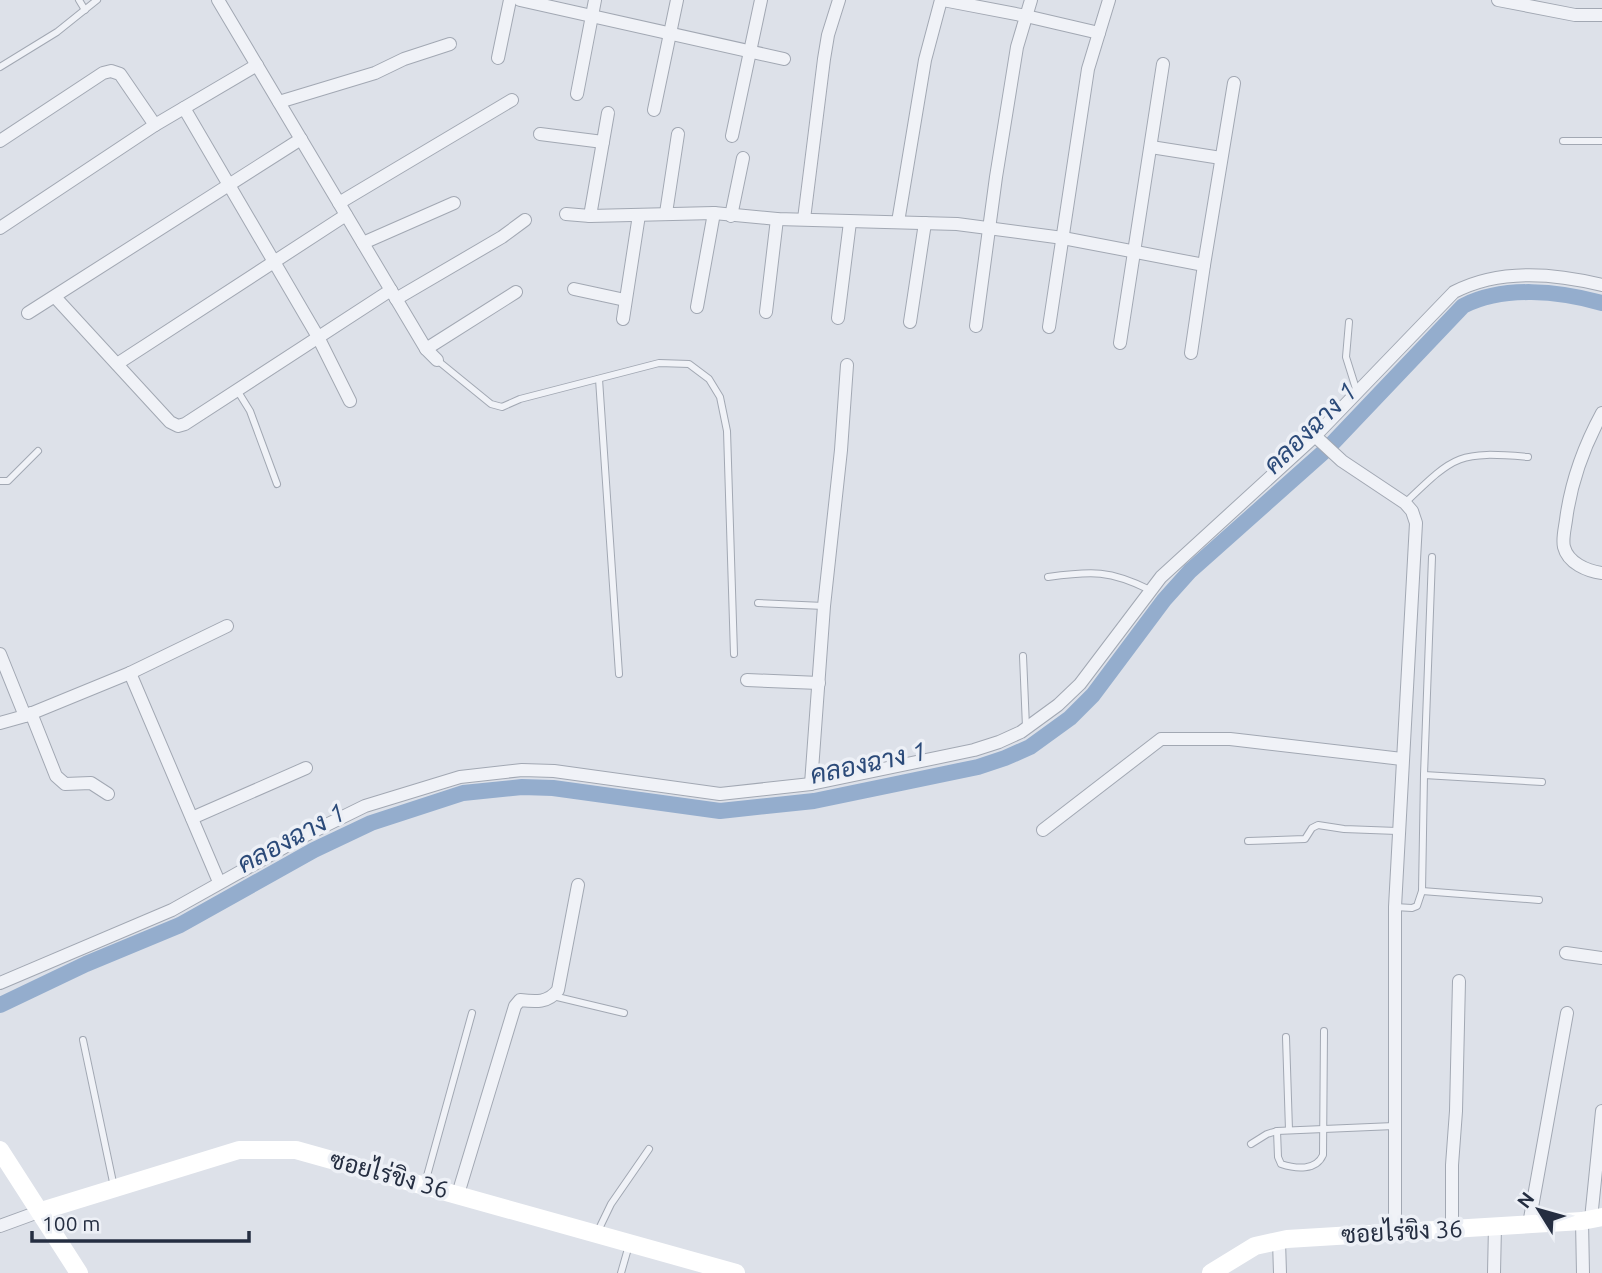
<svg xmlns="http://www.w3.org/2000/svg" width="1602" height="1273" viewBox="0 0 1602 1273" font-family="Ubuntu,Sarabun,sans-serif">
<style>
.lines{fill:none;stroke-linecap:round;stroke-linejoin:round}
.canal{stroke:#94adcd;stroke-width:16}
.lane-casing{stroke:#a2a8b3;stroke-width:8}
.street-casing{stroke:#a2a8b3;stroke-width:14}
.lane{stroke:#f0f2f7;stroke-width:6}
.street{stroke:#f0f2f7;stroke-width:12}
.secondary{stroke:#fff;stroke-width:18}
.labels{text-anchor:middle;stroke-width:7;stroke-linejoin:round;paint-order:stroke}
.street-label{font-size:24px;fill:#252e41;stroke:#edf0f6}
.water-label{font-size:26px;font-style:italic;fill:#2b4a79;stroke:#edf0f6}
</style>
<rect width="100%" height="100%" fill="#dde1e9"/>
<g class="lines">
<path class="canal" d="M0 1005 86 964 180 925 314 850 371 823 463 793 522 787 553 788 720 811 814 801 901 783 978 767 1005 758 1030 747 1070 718 1093 695 1164 600 1190 571 1327 449 1463 306C1504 285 1559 291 1602 303"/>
<g class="lane-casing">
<g id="lane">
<path d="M79 0 85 10"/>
<path d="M0 67 57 32 97 0"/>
<path d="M1563 141H1602"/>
<path d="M1349 322 1346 357 1357 392"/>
<path d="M437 360 491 404 502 407 520 399 659 363 689 364 709 379 720 397 727 431 734 654"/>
<path d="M599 379 619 674"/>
<path d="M237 390 250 411 277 484"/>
<path d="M0 481H8L38 451"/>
<path d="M1405 503C1455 455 1458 451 1528 457"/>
<path d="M1048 577C1092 571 1110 570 1150 590"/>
<path d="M758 603 824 606"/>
<path d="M1023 656 1026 727"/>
<path d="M1424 775 1542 782"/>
<path d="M1248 841 1305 839 1312 828 1318 825 1344 829 1397 831"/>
<path d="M1422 891 1539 900"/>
<path d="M1395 907 1412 908 1417 906 1422 891 1424 775 1432 557"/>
<path d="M553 996 624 1013"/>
<path d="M1286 1037 1289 1130"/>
<path d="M83 1040 114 1187"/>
<path d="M1277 1131 1278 1157 1281 1164C1296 1169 1316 1171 1323 1155L1324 1031"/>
<path d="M1251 1144 1267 1134 1277 1131 1394 1126"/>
<path d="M425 1183 472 1013"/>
<path d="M597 1233 611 1204 649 1149"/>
<path d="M621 1273 629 1245"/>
</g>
</g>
<g class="street-casing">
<g id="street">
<path d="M218 0 426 349 437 360"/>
<path d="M520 0 784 59"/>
<path d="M943 0 1026 16 1099 33"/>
<path d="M1498 0 1575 15H1602"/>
<path d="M498 58 510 0"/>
<path d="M577 94 595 0"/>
<path d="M279 102 375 73 404 59 450 44"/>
<path d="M184 108 318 337 350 401"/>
<path d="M654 110 677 0"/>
<path d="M540 134 603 142"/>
<path d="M732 136 761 0"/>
<path d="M0 141 103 73 111 71 120 74 155 125"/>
<path d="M1151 147 1221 158"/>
<path d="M339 203 512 100"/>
<path d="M666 213 678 134"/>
<path d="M566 214 590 216 714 213 777 219 957 224 1063 238 1204 265 1191 353"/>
<path d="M590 216 608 113"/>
<path d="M731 216 743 158"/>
<path d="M804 219 824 59 828 35 839 0"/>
<path d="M898 222 925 60 941 0"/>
<path d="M0 228 155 125 257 65"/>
<path d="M363 243 454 203"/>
<path d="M1204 265 1234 83"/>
<path d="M574 289 625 300"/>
<path d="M55 297 170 422 178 426 185 424 391 290"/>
<path d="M396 299 502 237 525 220"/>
<path d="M697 307 714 213"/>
<path d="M766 312 777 219"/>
<path d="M28 313 301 139"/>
<path d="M838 318 850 222"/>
<path d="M623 319 639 215"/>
<path d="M910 322 925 223"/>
<path d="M976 326 996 177 1017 47 1031 0"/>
<path d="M1049 327 1088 69 1109 0"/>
<path d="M1120 343 1163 64"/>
<path d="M426 349 516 292"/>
<path d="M117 364 346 215"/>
<path d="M1602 413C1583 448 1571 481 1566 520 1565 528 1562 539 1564 547 1568 563 1587 571 1602 573"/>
<path d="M1315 436 1342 461 1405 503 1412 511 1416 523 1395 907V1232"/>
<path d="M0 654 25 716"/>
<path d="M130 673 227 626"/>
<path d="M747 680 819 683"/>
<path d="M31 713 56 776 65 784 91 783 108 794"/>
<path d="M0 723 25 716 130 673 219 882"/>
<path d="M811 784 824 606 841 450 847 365"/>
<path d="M192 818 306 768"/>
<path d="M1043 830 1161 739H1230L1402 759"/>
<path d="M1566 953 1602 958"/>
<path d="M0 983 172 910 306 835 365 806 460 777 522 770 554 771 720 794 811 784 974 750 999 742 1021 732 1058 705 1080 684 1161 577 1315 436 1454 292C1498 269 1554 273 1602 285"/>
<path d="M458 1194 515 1006 520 1000C536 1002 548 1003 558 990L578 885"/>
<path d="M1591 1219 1602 1111"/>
<path d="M1582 1221 1583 1273"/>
<path d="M1529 1224 1567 1013"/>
<path d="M0 1226 41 1211"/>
<path d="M1452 1229V1165L1456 1111 1459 981"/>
<path d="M1279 1241 1280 1273"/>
<path d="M1494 1273 1495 1226"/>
</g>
</g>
<use href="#lane" class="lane"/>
<use href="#street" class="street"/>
<g class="secondary">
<path d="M0 1150 79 1273"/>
<path d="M41 1211 239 1150H296L736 1273"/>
<path d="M1211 1273 1255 1246 1287 1239 1582 1221 1602 1217"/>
</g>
</g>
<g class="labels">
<g class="street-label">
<text transform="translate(389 1175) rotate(15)" y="8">ซอยไร่ขิง 36</text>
<text transform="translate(1402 1232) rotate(-3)" y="8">ซอยไร่ขิง 36</text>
</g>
<g class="water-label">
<text transform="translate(1310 428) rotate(-44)" y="9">คลองฉาง 1</text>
<text transform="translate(868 763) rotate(-12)" y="9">คลองฉาง 1</text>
<text transform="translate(291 838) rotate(-28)" y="9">คลองฉาง 1</text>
</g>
</g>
<g transform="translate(1539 1210) rotate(307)" stroke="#edf0f6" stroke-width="5" paint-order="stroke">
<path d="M0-5L12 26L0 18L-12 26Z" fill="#252e41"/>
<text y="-10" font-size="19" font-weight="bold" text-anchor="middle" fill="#252e41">N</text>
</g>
<path d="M32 1231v10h217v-10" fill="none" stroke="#252e41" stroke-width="3.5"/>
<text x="42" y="1231" font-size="21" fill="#252e41" stroke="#edf0f6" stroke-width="5" paint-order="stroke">100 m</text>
</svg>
